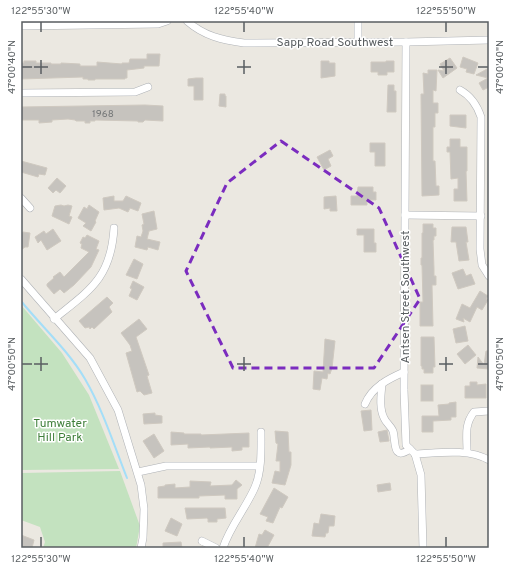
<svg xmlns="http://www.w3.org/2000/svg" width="510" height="569" viewBox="0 0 510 569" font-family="Overpass,sans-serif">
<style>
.green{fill:#c3e2bf}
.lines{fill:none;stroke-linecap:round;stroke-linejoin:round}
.stream{stroke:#a4def8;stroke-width:2}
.building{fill:#c6c3be;stroke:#cfc9c0}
.minor-casing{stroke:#afb2b6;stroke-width:8}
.minor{stroke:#fff;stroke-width:7}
.marked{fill:none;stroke:#7b2cbf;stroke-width:3;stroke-dasharray:8 5;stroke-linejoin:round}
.ticks{fill:none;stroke:#595e61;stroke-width:1.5}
.labels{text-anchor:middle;stroke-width:3;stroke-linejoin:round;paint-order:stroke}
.number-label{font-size:10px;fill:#747778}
.street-label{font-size:12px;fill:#595e61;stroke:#fff}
.park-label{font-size:12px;fill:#3f7f3a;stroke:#fff}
.neatline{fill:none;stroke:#595e61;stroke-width:1.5}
.ticks-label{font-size:10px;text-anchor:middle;fill:#595e61}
</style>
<rect width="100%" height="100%" fill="#ebe8e1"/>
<g class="green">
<path d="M21 305 62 353 89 395 119 469 21 470Z"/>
<path d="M120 471 140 526 136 548H43L45 542 40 527 21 520V473Z"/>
</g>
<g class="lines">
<path class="stream" d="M21 301C42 327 68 350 85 379 103 410 114 445 127 478"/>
</g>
<g class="building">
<path d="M147 54H160L159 66H144V68L127 70V78H125V79H95V80H88V79H83V77L21 79V63H24V61H36V63H51V64H61V63L80 64V66H97V62L122 64V63H129L130 59H147Z"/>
<path d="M463 57 478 63 474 74 466 72 467 69 460 67Z"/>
<path d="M450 58 457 68 443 78 438 70 444 71 440 64Z"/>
<path d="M321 61H329V63H335V76L321 78Z"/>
<path d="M386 61H394V72H387V75H378V72H371V62H386Z"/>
<path d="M489 68V87L483 90 479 83 488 78 476 75Z"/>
<path d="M428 70H437L436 91 433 90V103H438V113H435V127H433V161H435L436 186H439V195L422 196 421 94H424L423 73 428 74Z"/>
<path d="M196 78H203V100H194V86H188V79Z"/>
<path d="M388 85H394V91H396V112H387Z"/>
<path d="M220 94H225V96H226V107L219 106Z"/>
<path d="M145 105 163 106V121L145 120 143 122H138V121L95 120V121H90V123H85V121H76L75 120 68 119 52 120V122L39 123V120H21V107Z"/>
<path d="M450 115H466V128L450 126Z"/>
<path d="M450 139H460V147H467V171H466L467 201H454V189H458V178L451 179 450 152H447V147H450Z"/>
<path d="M370 143H385V166H375V152H370Z"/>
<path d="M330 150 333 156 328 159 331 166 324 170 317 157Z"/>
<path d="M21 161 47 168 45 175 39 174 38 177 21 172Z"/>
<path d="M57 178 66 186 60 193 56 190 53 193 48 188Z"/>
<path d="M358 187H373V192H376V200H367V205H351V196H357Z"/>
<path d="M114 196V201H123L126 196 141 203 138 211 130 208 128 212 119 208 104 210 103 198Z"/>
<path d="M336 196 337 211H330V208L324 209V197Z"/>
<path d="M61 205 64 206 68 205 72 206 69 216 72 217 69 224 52 216 55 206Z"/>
<path d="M89 205 99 212 95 221 96 222 91 231 83 226 86 223 78 218 84 207 87 209Z"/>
<path d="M154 211 157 229 149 231 147 239 160 242 158 250 148 247 147 250 135 247 137 236 141 237 143 231 142 225 144 224 142 214Z"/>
<path d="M423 224H433V228H436V236H434V240H433L434 269V276H436V285H432L433 326H420V302H423L422 265H421V258H422V233H423Z"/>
<path d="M452 227H466L468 242H466L469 260 459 261 456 242H451Z"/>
<path d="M53 229 61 241 47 250 41 240 38 243 35 237 44 231 46 234Z"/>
<path d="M357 229H374V243H376V252H364V235H357Z"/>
<path d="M23 232 30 233 28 247H25L21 250V236Z"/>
<path d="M87 235 99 241 96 249 99 250 91 267 74 285 64 293 60 289 54 294 47 286V284L54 278 53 277 60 272 64 277 89 252 81 248 82 244 80 243 83 237 85 238Z"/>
<path d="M134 259 143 264 137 279 126 275Z"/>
<path d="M463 269 466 276 471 274 475 284 458 289 452 273Z"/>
<path d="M133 281 144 287 137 300 129 296 132 289 130 288Z"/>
<path d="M480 291 488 296 486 299 488 300 482 310 477 307 470 322 463 318 464 322 456 319 462 304 470 308Z"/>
<path d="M107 297 113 303 109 307 112 312 94 329 92 327 90 329 89 327 85 328 79 321Z"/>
<path d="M139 319 147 329 136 337 149 375 147 376 152 393 144 395 140 391 137 392 126 353 132 351 130 345 121 333Z"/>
<path d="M465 326 468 341 456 343 453 329Z"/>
<path d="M421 337H434L435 367H433V373H424V369H422V366H421Z"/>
<path d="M325 339 335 341 332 368 330 374 328 373 327 379 322 378 320 390 313 389 314 371 323 372Z"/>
<path d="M468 345 476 355 465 364 457 354Z"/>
<path d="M486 351H489V369L477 368 478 357 484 365Z"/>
<path d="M470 382H477V385L486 384V398H465V386H470Z"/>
<rect x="421" y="385" width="12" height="16"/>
<path d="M456 402V417H451V420L433 421V432H422V416H439L438 405 449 404V403Z"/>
<path d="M371 410 372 430 364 431 361 411Z"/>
<path d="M155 413V415L162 416V423L144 424 143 414Z"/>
<path d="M387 430 389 441 380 442 378 432Z"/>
<path d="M275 431 288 432 289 452H291V465L285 485 272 483 275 471 280 472V461H276L278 444 276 443Z"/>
<path d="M171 432 184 433V434H201V435L249 433V447H242V450L232 451V447L210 448V447L188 448V444L171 445Z"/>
<path d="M154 434 164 451 154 458 143 441Z"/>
<path d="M236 480 242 485 237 489V499H225V495L199 496V498H158V487L165 486V485L175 484V488L190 487V481L211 482 210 486 232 485Z"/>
<path d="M390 483 391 490 378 492 377 485Z"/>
<path d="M274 488 288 497 282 508 280 507 273 523 266 521 268 517 260 514Z"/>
<path d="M185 508H225L226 518 217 519V522H208V519L207 518 187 519Z"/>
<path d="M321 514 335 516 334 526H329L328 533H326L325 537 312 536 314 523 319 524Z"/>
<path d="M171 518 182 524 177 536 165 531Z"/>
<path d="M265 530 274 535 267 548H255L259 534 262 535Z"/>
<path d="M21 535 34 540 32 548H21Z"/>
<path d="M181 542 182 548H163V543Z"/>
</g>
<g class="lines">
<g class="minor-casing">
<g id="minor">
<path d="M187 21C204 36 222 40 244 43L406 42 489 40"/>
<path d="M358 21V42"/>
<path d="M21 26 158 24 167 21"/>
<path d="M406 42 404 390 406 445 415 454 421 475 423 548"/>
<path d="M460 90C471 96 477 105 481 117L480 249 482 265 489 276"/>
<path d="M21 93 135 92 148 87"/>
<path d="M21 198 30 208"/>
<path d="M405 215 481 216"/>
<path d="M21 279 90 358 118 410 141 485 144 509 143 538 141 548"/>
<path d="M54 319C90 290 111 278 114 228"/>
<path d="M382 384C381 395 379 408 384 418 386 423 391 426 393 431 396 441 392 462 410 449"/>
<path d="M365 404C372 387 388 379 404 372"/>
<path d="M467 452C467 436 464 425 474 412L489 411"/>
<path d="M415 454C439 453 467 448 489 460"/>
<path d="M138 472 166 466H259"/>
<path d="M202 541 216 548"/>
<path d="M223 548C230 526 246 508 255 487 262 471 261 449 261 432"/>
</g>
</g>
<use href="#minor" class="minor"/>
</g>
<path class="marked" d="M281 141 379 208 420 299 374 368H233L186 271 227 183Z"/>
<path class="ticks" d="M41 22V32M244 22V32M446 22V32M41 60V74M244 60V74M446 60V74M22 67H32M34 67H48M237 67H251M439 67H453M478 67H488M41 357V371M244 357V371M446 357V371M22 364H32M34 364H48M237 364H251M439 364H453M478 364H488M41 537V547M244 537V547M446 537V547"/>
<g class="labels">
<g class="number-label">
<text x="103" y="117">1968</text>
</g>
<g class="street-label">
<text x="335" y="46">Sapp Road Southwest</text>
<text transform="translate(405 297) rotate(-90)" y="4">Antsen Street Southwest</text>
</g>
<g class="park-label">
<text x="60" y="427">Tumwater<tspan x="60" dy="14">Hill Park</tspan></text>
</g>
</g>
<rect width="510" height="569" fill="none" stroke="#ffffff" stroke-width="44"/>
<rect x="22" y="22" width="466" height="525" class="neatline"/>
<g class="ticks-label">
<text x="41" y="14">122°55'30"W</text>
<text x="244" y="14">122°55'40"W</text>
<text x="446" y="14">122°55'50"W</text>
<text transform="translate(499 67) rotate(-90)" y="4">47°00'40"N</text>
<text transform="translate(11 67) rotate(-90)" y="4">47°00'40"N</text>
<text transform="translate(499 364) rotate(-90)" y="4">47°00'50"N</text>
<text transform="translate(11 364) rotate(-90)" y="4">47°00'50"N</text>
<text x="41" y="562">122°55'30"W</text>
<text x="244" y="562">122°55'40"W</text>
<text x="446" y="562">122°55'50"W</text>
</g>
</svg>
